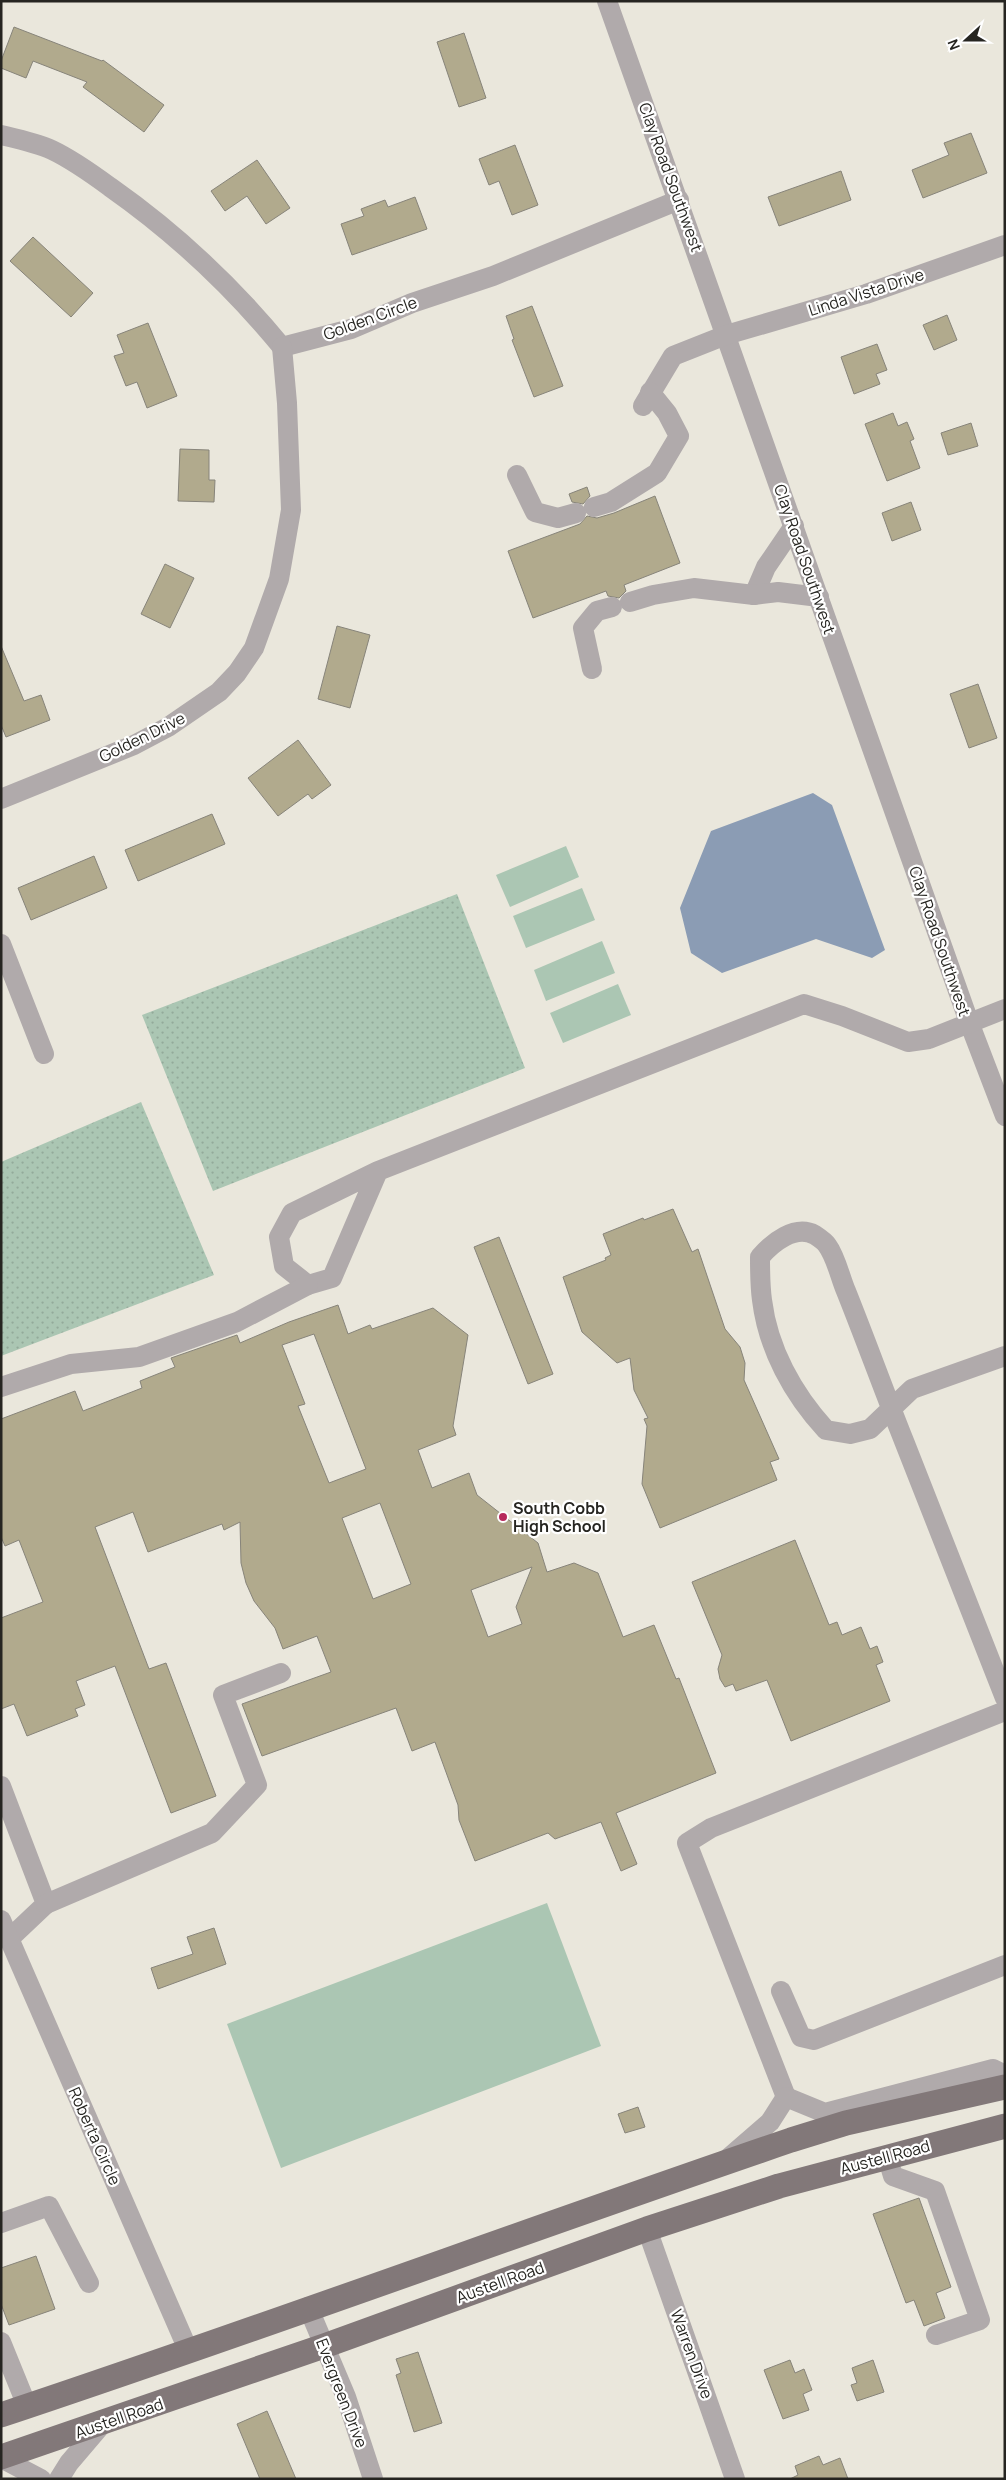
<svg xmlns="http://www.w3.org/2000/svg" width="1006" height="2480" viewBox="0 0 1006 2480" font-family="Manrope,sans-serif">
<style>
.grass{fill:url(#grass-dots)}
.garden{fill:#abc6b3}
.water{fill:#8b9cb4}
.building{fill:#b1aa8d;stroke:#87847a;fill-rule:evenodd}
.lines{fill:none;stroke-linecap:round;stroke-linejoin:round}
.minor{stroke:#b0aaab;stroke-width:20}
.major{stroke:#827879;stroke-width:25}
.poi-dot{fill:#b7295c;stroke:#fff;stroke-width:2}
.labels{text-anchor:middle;stroke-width:4.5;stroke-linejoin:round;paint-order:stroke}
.street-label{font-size:16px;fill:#262521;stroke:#fff}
.poi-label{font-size:16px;font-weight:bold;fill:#262521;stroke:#fff;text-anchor:start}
</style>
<defs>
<pattern id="grass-dots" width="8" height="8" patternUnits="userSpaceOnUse" patternTransform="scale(1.25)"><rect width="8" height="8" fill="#abc6b3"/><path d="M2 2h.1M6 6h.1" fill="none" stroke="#93aa9a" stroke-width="1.8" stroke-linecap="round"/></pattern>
</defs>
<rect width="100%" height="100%" fill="#eae7dc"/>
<g class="grass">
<path d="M457 894 525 1068 213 1191 142 1015Z"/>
<path d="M141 1102 214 1275 1 1356V1162Z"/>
</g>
<g class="garden">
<path d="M566 846 579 877 510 907 496 875Z"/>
<path d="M582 888 595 920 526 948 513 916Z"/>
<path d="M602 941 615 973 546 1001 534 970Z"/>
<path d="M618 984 631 1015 563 1043 550 1013Z"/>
<path d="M547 1903 601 2046 281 2168 227 2024Z"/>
</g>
<path class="water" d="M813 793 832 805 885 950 872 958 816 939 722 973 691 953 680 908 711 831Z"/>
<g class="building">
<path d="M14 27 102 61 103 60 164 105 144 132 83 87 87 82 33 61 26 78 1 68V61Z"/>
<path d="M464 33 486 98 459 107 437 42Z"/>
<path d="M971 133 987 173 923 198 912 170 949 155 944 143Z"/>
<path d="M515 145 538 205 512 215 499 181 489 185 479 159Z"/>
<path d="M257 160 290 208 266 224 247 196 225 211 211 191Z"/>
<path d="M841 171 851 200 779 226 768 197Z"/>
<path d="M415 197 427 229 352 255 341 224 364 216 361 209 385 200 388 207Z"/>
<path d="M33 237 93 293 71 317 10 261Z"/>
<path d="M532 306 563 386 534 397 512 340 514 339 506 316Z"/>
<path d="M947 315 957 340 934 350 923 325Z"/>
<path d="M148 323 177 396 147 408 137 382 126 386 114 356 124 353 117 335Z"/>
<path d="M877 344 887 370 876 374 880 384 854 394 841 357Z"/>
<path d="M893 413 898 426 907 422 914 439 910 441 920 468 887 481 865 424Z"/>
<path d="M971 423 978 446 948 455 941 433Z"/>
<path d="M180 449 209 450V480H215L214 502 178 501Z"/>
<path d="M587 487 590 496 583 504 572 502 569 494Z"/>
<path d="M655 496 680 563 624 585 626 591 619 598 608 596 606 591 533 618 508 551 580 524 587 516 597 518 614 513Z"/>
<path d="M911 502 921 530 892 541 882 513Z"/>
<path d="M165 564 194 578 170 628 141 614Z"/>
<path d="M337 626 370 635 350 708 318 699Z"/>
<path d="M1 646 24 701 41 695 50 720 6 737 1 725Z"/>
<path d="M978 684 997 738 969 748 950 694Z"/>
<path d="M298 740 331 785 312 799 308 794 278 816 248 778Z"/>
<path d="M212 814 225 844 138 881 125 850Z"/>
<path d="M94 856 107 888 31 920 18 888Z"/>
<path d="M673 1209 692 1252 698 1249 725 1329 740 1347 745 1363 744 1380 779 1459 770 1462 777 1480 660 1528 642 1484 647 1426 644 1419 648 1418 634 1390 630 1358 617 1363 582 1332 563 1277 606 1260 605 1258 611 1255 603 1234 643 1218 644 1220Z"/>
<path d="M499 1237 553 1374 528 1384 474 1247Z"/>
<path d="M338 1305 348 1334 370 1325 372 1329 433 1308 468 1335 453 1426 456 1435 418 1450 432 1488 469 1473 477 1495 538 1543 547 1572 574 1563 598 1573 623 1637 654 1625 676 1679 679 1678 716 1773 616 1813 637 1864 621 1871 601 1822 555 1839 548 1833 475 1861 459 1820 458 1805 435 1742 412 1751 396 1708 262 1756 242 1704 331 1672 317 1636 283 1649 275 1628 254 1601 246 1583 241 1563 240 1522 224 1530 222 1524 148 1552 133 1512 95 1527 149 1669 166 1663 216 1796 171 1813 115 1666 76 1681 85 1705 75 1709 78 1716 27 1736 14 1704 1 1709V1618L43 1602 19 1540 5 1546 1 1537V1419L75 1391 83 1411 142 1388 140 1381 175 1367 171 1358 237 1335 240 1343 289 1322ZM314 1334 366 1469 329 1483 298 1406 305 1404 282 1345ZM380 1503 411 1584 373 1599 342 1518ZM532 1567 516 1607 522 1624 488 1637 471 1590Z"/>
<path d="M795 1540 829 1625 837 1622 842 1635 861 1627 870 1649 877 1646 883 1662 876 1665 890 1701 791 1741 767 1680 736 1691 733 1684 725 1687 720 1679 718 1669 722 1655 692 1582Z"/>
<path d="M214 1928 226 1964 158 1989 151 1968 193 1954 187 1937Z"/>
<path d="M638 2107 645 2127 625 2133 618 2114Z"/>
<path d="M919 2198 951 2287 936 2293 945 2318 924 2326 914 2300 906 2303 873 2214Z"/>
<path d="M36 2256 55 2309 9 2325 1 2304V2268Z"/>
<path d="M418 2352 442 2423 414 2432 396 2375 401 2373 396 2359Z"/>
<path d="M790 2360 795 2373 804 2369 812 2390 803 2394 809 2410 783 2419 764 2370Z"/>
<path d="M873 2360 884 2392 857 2401 851 2385 857 2383 852 2368Z"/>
<path d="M267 2411 296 2479H260L237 2424Z"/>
<path d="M819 2456 823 2465 840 2458 848 2479H790L798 2475 795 2466Z"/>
</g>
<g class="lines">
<g class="minor">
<path d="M607 1 969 1022 1005 1116"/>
<path d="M1 135C18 139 37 143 52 150 73 160 91 173 110 187 174 232 232 286 282 347"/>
<path d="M282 347 351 329 412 303 493 276 679 200"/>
<path d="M643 406 673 356 726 335 866 294 1005 245"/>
<path d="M517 475 535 512 558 518 576 513"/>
<path d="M594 507 611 502 657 473 679 436 667 413 650 392"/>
<path d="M754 595 766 567 794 526"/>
<path d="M630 602 653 595 694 588 754 595 778 592 819 597"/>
<path d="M592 669 583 628 597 611 612 607"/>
<path d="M1 799 134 745 168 727 219 692 237 673 254 648 279 579 291 510 287 403 282 347"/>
<path d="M1 944 44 1054"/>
<path d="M378 1171 292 1213 279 1237 284 1266 308 1285 332 1278 378 1171 804 1004 842 1016 908 1042 929 1039 1005 1009"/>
<path d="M1005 1356 912 1389 870 1429 850 1434 826 1430C793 1394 768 1349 762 1300 760 1286 760 1271 760 1257 772 1243 795 1224 815 1235 818 1237 825 1242 827 1245 836 1257 840 1277 846 1291 866 1341 884 1391 904 1441L1005 1698"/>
<path d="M1 1387 71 1364 139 1357 237 1322 308 1285"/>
<path d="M1 1786 46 1904 9 1939"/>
<path d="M46 1904 212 1833 257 1785 223 1695 281 1673"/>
<path d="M1 1920 189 2352"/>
<path d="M781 1991 801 2037 814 2040 1005 1965"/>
<path d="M786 2097 687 1843 711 1828 1005 1711"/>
<path d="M887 2156 893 2176 935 2191 980 2320 936 2335"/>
<path d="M725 2161 770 2122 786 2097 825 2113 993 2069 1005 2075"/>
<path d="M1 2223 49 2206 89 2283"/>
<path d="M647 2229 735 2479"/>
<path d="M308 2307 346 2397 373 2479"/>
<path d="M1 2342 27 2406"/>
<path d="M1 2458 41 2479"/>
<path d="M59 2479 69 2463 103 2423"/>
</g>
<g class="major">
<path d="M1 2415C266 2327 527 2230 791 2140L846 2123 1005 2087"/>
<path d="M1 2457 324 2346 647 2229 779 2186 1005 2126"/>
</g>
</g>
<circle class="poi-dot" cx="503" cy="1517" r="5"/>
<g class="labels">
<g class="street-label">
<text transform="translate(671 177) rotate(70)" y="6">Clay Road Southwest</text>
<text transform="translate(866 292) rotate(-18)" y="6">Linda Vista Drive</text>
<text transform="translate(370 318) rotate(-20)" y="6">Golden Circle</text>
<text transform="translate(805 559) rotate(71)" y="6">Clay Road Southwest</text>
<text transform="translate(142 737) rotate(-26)" y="6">Golden Drive</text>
<text transform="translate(940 941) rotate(71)" y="6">Clay Road Southwest</text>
<text transform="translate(95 2136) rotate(66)" y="6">Roberta Circle</text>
<text transform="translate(885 2157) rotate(-15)" y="6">Austell Road</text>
<text transform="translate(500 2282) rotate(-20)" y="6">Austell Road</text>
<text transform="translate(692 2354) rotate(70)" y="6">Warren Drive</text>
<text transform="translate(342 2393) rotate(69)" y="6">Evergreen Drive</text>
<text transform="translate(119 2418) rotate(-19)" y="6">Austell Road</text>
</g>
<g class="poi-label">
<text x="513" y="1514">South Cobb<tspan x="513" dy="18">High School</tspan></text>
</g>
</g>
<rect width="1006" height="2480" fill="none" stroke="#262521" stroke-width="5"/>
<g transform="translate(966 40) rotate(249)" stroke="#ffffff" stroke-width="4" paint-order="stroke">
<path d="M0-4L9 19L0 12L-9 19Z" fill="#262521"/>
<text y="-8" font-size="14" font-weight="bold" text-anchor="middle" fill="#262521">N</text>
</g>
</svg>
